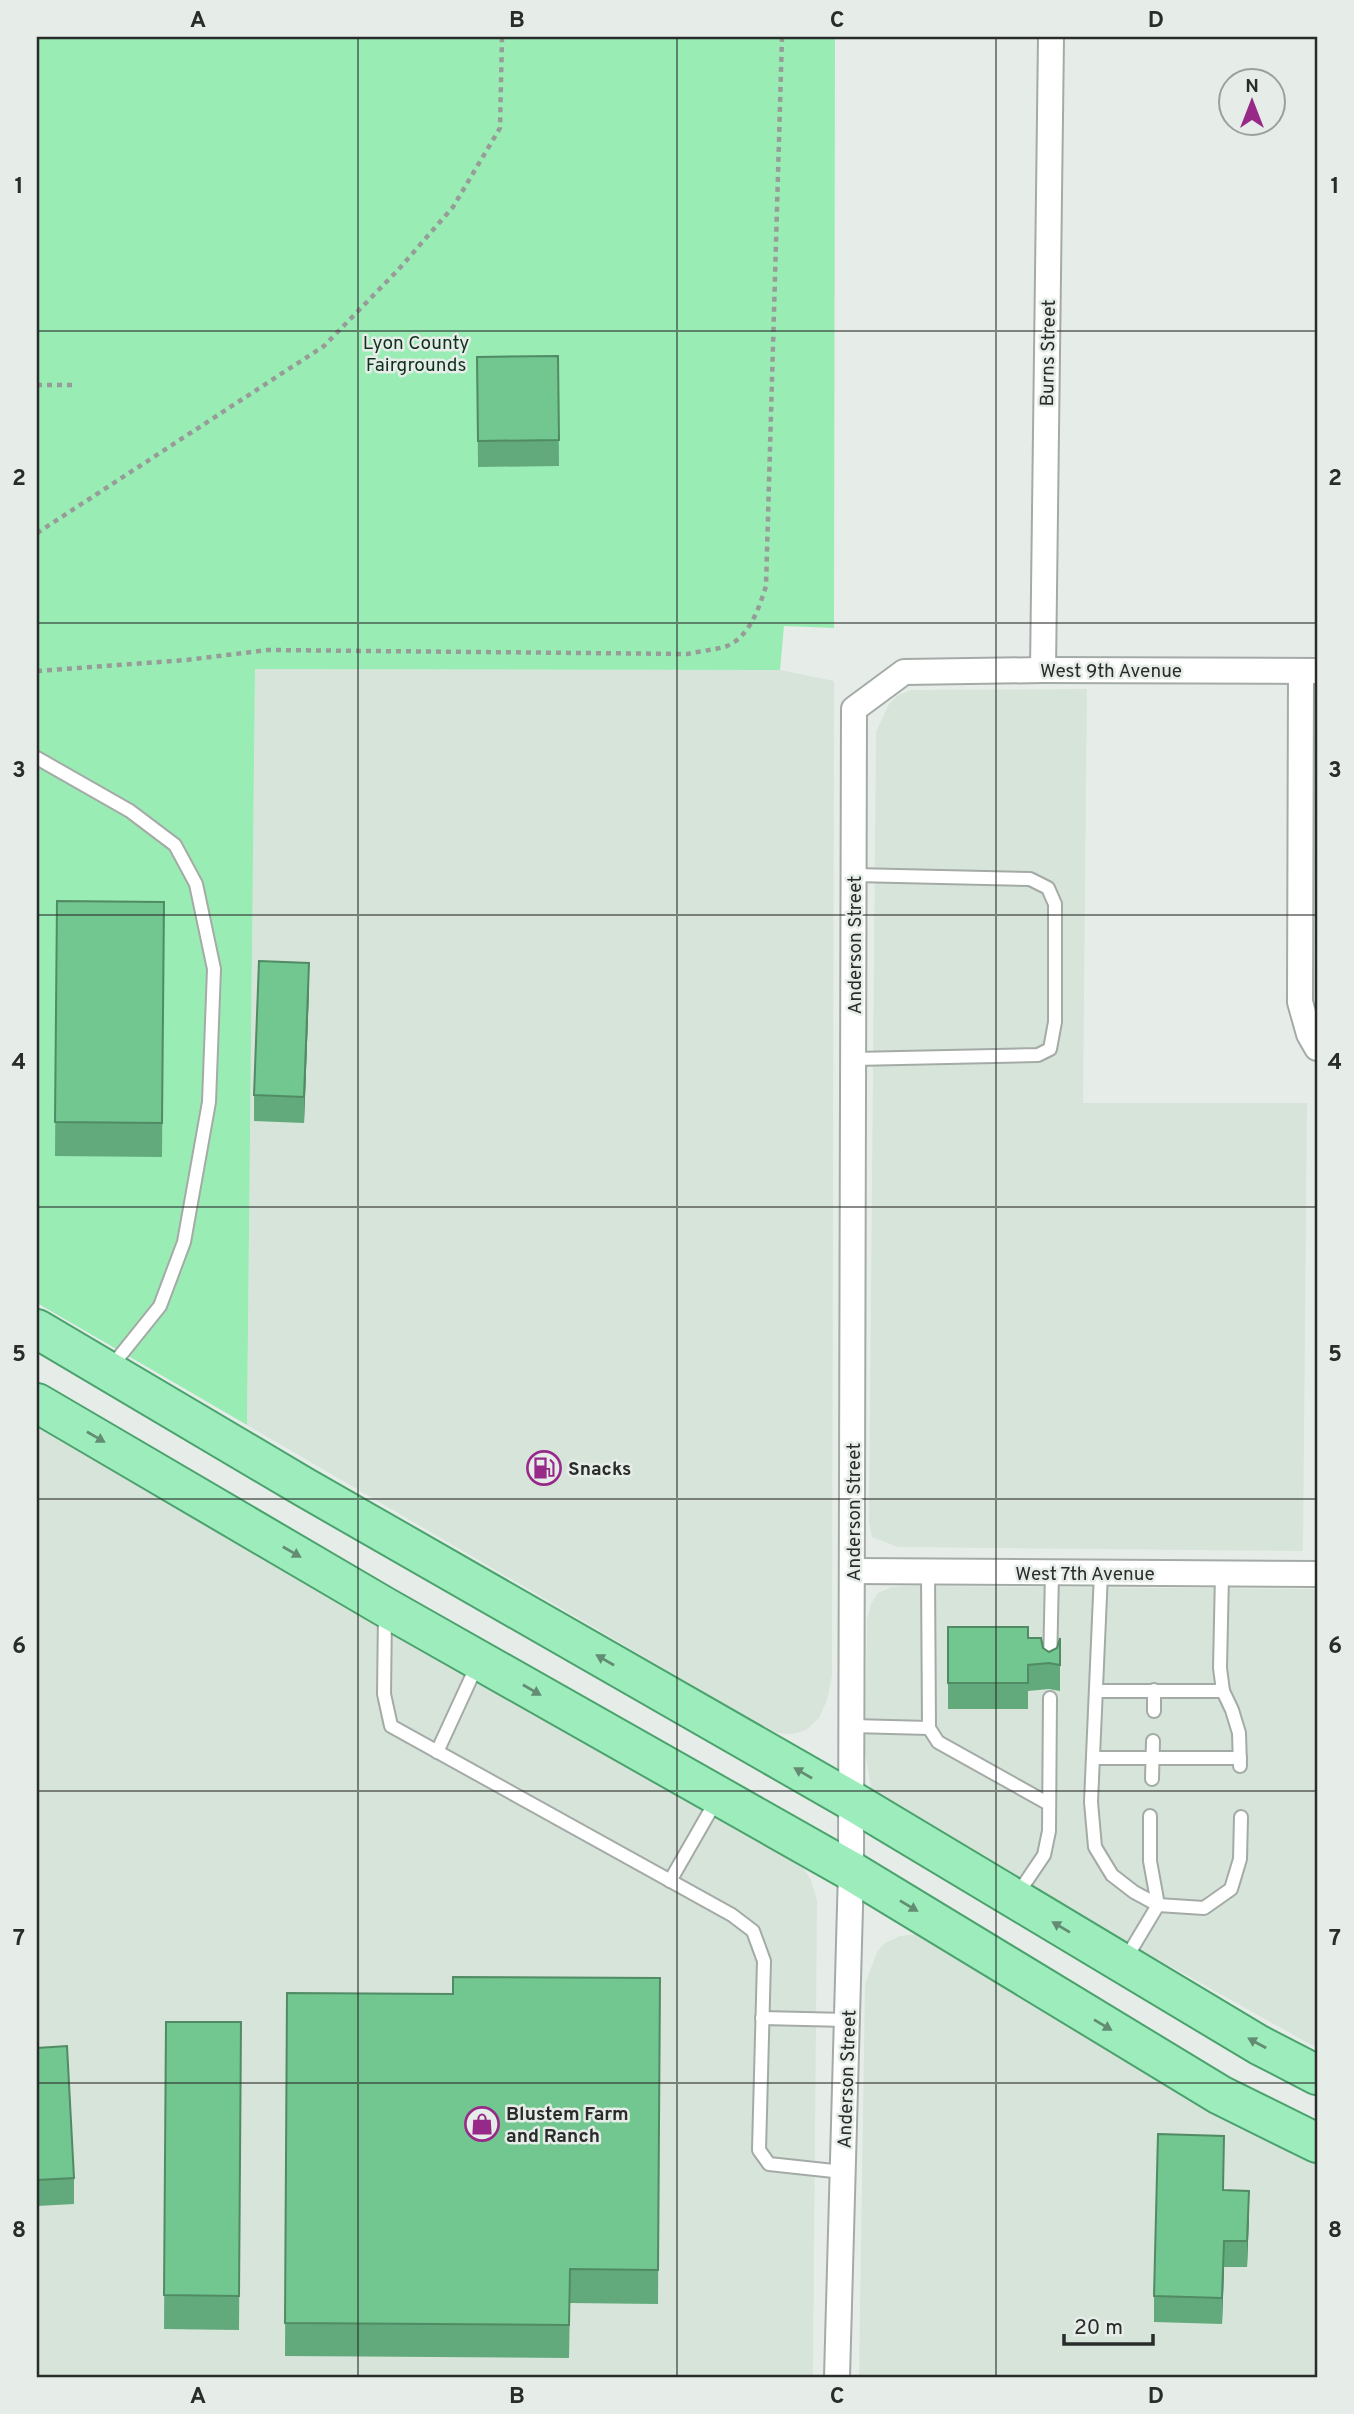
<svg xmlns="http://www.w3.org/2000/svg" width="1354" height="2414" viewBox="0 0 1354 2414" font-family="Overpass,sans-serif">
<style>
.built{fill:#d7e4da}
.green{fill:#9aecb5}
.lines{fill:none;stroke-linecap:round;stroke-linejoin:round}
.service-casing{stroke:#a4aba6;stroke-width:16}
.minor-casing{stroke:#a4aba6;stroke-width:28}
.primary-casing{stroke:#4aa26c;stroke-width:42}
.path{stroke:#979c98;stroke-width:4.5;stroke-dasharray:5 5;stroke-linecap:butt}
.service{stroke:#fff;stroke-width:12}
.minor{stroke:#fff;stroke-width:24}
.primary{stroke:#9dedbc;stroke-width:38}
.wall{fill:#62aa7b}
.shaded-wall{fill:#508b64}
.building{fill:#72c68f;stroke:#508b64;stroke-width:2}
.oneway{fill:#638c73}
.grid{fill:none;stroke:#292c2a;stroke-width:2;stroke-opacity:0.55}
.labels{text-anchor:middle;stroke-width:5;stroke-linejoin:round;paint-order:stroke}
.park-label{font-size:19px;fill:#0e331d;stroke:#e6ede8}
.street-label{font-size:19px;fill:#292c2a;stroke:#e6ede8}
.poi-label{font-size:19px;font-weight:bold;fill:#292c2a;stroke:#e6ede8;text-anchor:start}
.neatline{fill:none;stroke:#292c2a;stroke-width:2.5}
.grid-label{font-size:23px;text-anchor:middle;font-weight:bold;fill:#292c2a}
</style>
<rect width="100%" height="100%" fill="#e6ede8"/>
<g class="built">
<path d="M255 669 780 670 834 681 832 1676 827 1700 819 1718 806 1730 792 1734 778 1733 761 1725 247 1425Z"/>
<path d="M1087 689 1083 1103H1307L1303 1551 898 1547 872 1537 869 1522 876 732 889 704 897 696 911 690Z"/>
<path d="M37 1422 783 1853 804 1869 811 1880 817 1901 813 2377H37Z"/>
<path d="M909 1586 1317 1589V2048L1093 1923 884 1801 871 1788 865 1752 867 1619 871 1604 878 1593 892 1587Z"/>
<path d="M917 1934 935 1939 1317 2161V2377H859L865 1984 877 1952 885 1943 900 1936Z"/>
</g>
<path class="green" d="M37 37H835L834 628 784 626 780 670 255 669 247 1425 37 1303Z"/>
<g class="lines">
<g class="service-casing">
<g id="service">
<path d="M37 758 130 811 175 845 196 884 214 969 209 1102 184 1242 160 1306 111 1367"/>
<path d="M854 1059 1038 1055 1050 1049 1055 1022V904L1048 888 1030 879 854 875"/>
<path d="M928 1572 929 1728 938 1742 1049 1804"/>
<path d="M1101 1573 1091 1802 1095 1847 1112 1875 1134 1892 1158 1905 1204 1908 1231 1889 1240 1859 1241 1817"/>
<path d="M1222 1574 1220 1668 1223 1691 1232 1710 1239 1733 1240 1766"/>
<path d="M385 1613 384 1694 391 1726 732 1915 753 1931 764 1961 759 2150 769 2164 843 2172"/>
<path d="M1050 1667 1052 1573"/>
<path d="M1096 1691H1223"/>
<path d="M1154 1711V1690"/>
<path d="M852 1726 929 1728"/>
<path d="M437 1752 478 1663"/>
<path d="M1093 1758H1240"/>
<path d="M1152 1779 1153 1741"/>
<path d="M670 1881 717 1799"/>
<path d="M1017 1895 1044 1855 1049 1831 1050 1698"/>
<path d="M1125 1960 1158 1905 1150 1861V1816"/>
<path d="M762 2018 847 2020"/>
</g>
</g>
<g class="minor-casing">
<g id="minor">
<path d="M1043 670 1051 37"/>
<path d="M1301 671 1300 1002 1309 1034 1317 1048"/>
<path d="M853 1571 1317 1574"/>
<path d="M837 2377 851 1871 854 709 904 672 1043 670 1317 671"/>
</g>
</g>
<g class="primary-casing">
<g id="primary">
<path d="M37 1329 304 1487 852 1801 1259 2045 1317 2075"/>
<path d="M37 1403 385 1607 851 1871 1220 2095 1317 2143"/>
</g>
</g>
<g class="path">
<path d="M37 385H77"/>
<path d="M37 533 324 346 398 270 453 207 500 128 502 37"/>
<path d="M37 671 186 660 268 650 687 654C700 651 715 650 727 646 750 636 759 608 766 586L782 37"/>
</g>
<use href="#service" class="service"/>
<use href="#minor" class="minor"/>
<use href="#primary" class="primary"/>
</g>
<g class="wall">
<path d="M558 356 559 466 478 467 477 357Z"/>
<path d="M57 901 164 902 162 1157 55 1156Z"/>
<path d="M309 989 304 1123 254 1121V1095Z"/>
<path d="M948 1627 1028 1638 1049 1652 1057 1648 1060 1638V1691L1049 1689 1028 1691V1709H948Z"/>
<path d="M660 1978 658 2304 570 2303 569 2358 285 2356 287 1993 453 1994Z"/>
<path d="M166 2022H241L239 2330 164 2329Z"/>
<path d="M37 2048 74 2178V2204L37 2206Z"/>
<path d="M1223 2190 1249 2216 1247 2267H1224L1222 2324 1154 2322V2296Z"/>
</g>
<g class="shaded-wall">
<path d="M309 963V989L304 1123V1097Z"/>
<path d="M1249 2191V2216L1247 2267V2241Z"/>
<path d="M1224 2241V2267L1222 2324V2298Z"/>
</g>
<g class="building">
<path d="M558 356 559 440 478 441 477 357Z"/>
<path d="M57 901 164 902 162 1123 55 1122Z"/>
<path d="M259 961 309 963 304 1097 254 1095Z"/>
<path d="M948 1627H1028V1638H1041L1043 1648 1049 1652 1057 1648 1060 1638V1665L1049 1663 1028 1665V1683H948Z"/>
<path d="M453 1977 660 1978 658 2270 570 2269 569 2325 285 2323 287 1993 453 1994Z"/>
<path d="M166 2022H241L239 2296 164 2295Z"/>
<path d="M67 2046 74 2178 37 2180V2048Z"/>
<path d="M1158 2134 1224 2136 1223 2190 1249 2191 1247 2241H1224L1222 2298 1154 2296Z"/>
</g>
<defs><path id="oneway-solid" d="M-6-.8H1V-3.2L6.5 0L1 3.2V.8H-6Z" transform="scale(1.75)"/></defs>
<g class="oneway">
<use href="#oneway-solid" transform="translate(96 1437) rotate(30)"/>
<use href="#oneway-solid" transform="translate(292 1552) rotate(30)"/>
<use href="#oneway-solid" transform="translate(605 1660) rotate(-150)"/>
<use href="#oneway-solid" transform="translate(532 1690) rotate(30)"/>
<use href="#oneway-solid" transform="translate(803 1773) rotate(-150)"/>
<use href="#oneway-solid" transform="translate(909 1906) rotate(31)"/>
<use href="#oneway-solid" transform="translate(1061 1927) rotate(-149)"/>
<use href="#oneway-solid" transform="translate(1103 2025) rotate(31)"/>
<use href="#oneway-solid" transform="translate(1257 2043) rotate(-151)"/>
</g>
<path class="grid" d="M358 37V2377M677 37V2377M996 37V2377M37 331H1317M37 623H1317M37 915H1317M37 1207H1317M37 1499H1317M37 1791H1317M37 2083H1317"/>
<defs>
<g id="fuel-ring" transform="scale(1.75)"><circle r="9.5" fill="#e6ede8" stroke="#972989" stroke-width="1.5"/><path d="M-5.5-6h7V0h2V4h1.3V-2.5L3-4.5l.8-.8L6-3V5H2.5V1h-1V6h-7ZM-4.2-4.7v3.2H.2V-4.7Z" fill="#972989"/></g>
<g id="shop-ring" transform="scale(1.75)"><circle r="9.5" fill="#e6ede8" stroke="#972989" stroke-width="1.5"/><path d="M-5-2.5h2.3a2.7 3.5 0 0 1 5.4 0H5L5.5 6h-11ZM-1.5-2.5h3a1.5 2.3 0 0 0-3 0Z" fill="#972989"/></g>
</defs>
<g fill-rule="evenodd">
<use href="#fuel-ring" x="544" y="1468"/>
<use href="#shop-ring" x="482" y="2124"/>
</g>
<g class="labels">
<g class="park-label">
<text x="416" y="349">Lyon County<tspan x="416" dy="22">Fairgrounds</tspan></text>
</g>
<g class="street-label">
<text transform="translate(1047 353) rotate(-89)" y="7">Burns Street</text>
<text x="1111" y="677">West 9th Avenue</text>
<text transform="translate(854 945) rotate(-90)" y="7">Anderson Street</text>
<text transform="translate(853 1512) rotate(-90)" y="7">Anderson Street</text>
<text x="1085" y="1580">West 7th Avenue</text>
<text transform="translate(846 2079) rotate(-88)" y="7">Anderson Street</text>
</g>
<g class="poi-label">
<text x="568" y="1475">Snacks</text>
<text x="506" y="2120">Blustem Farm<tspan x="506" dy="22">and Ranch</tspan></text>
</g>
</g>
<rect width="1354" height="2414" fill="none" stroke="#e6ede8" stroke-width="77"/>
<g transform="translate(1252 102)"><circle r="33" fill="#e6ede8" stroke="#9aa09c" stroke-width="2"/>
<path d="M0-5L12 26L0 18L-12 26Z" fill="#972989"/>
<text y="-10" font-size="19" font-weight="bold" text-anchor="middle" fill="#292c2a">N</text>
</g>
<path d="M1064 2334v10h89v-10" fill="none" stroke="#292c2a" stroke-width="3.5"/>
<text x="1074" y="2334" font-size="21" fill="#292c2a" stroke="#e6ede8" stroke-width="5" paint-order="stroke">20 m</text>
<rect x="38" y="38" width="1278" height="2338" class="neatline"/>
<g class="grid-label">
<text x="198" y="27">A</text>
<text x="517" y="27">B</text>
<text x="837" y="27">C</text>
<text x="1156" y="27">D</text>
<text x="19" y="193">1</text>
<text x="1335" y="193">1</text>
<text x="19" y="485">2</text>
<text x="1335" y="485">2</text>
<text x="19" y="777">3</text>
<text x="1335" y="777">3</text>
<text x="19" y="1069">4</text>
<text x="1335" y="1069">4</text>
<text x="19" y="1361">5</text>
<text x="1335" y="1361">5</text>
<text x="19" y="1653">6</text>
<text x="1335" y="1653">6</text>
<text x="19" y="1945">7</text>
<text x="1335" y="1945">7</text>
<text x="19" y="2237">8</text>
<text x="1335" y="2237">8</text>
<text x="198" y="2403">A</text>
<text x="517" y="2403">B</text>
<text x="837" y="2403">C</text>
<text x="1156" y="2403">D</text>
</g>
</svg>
